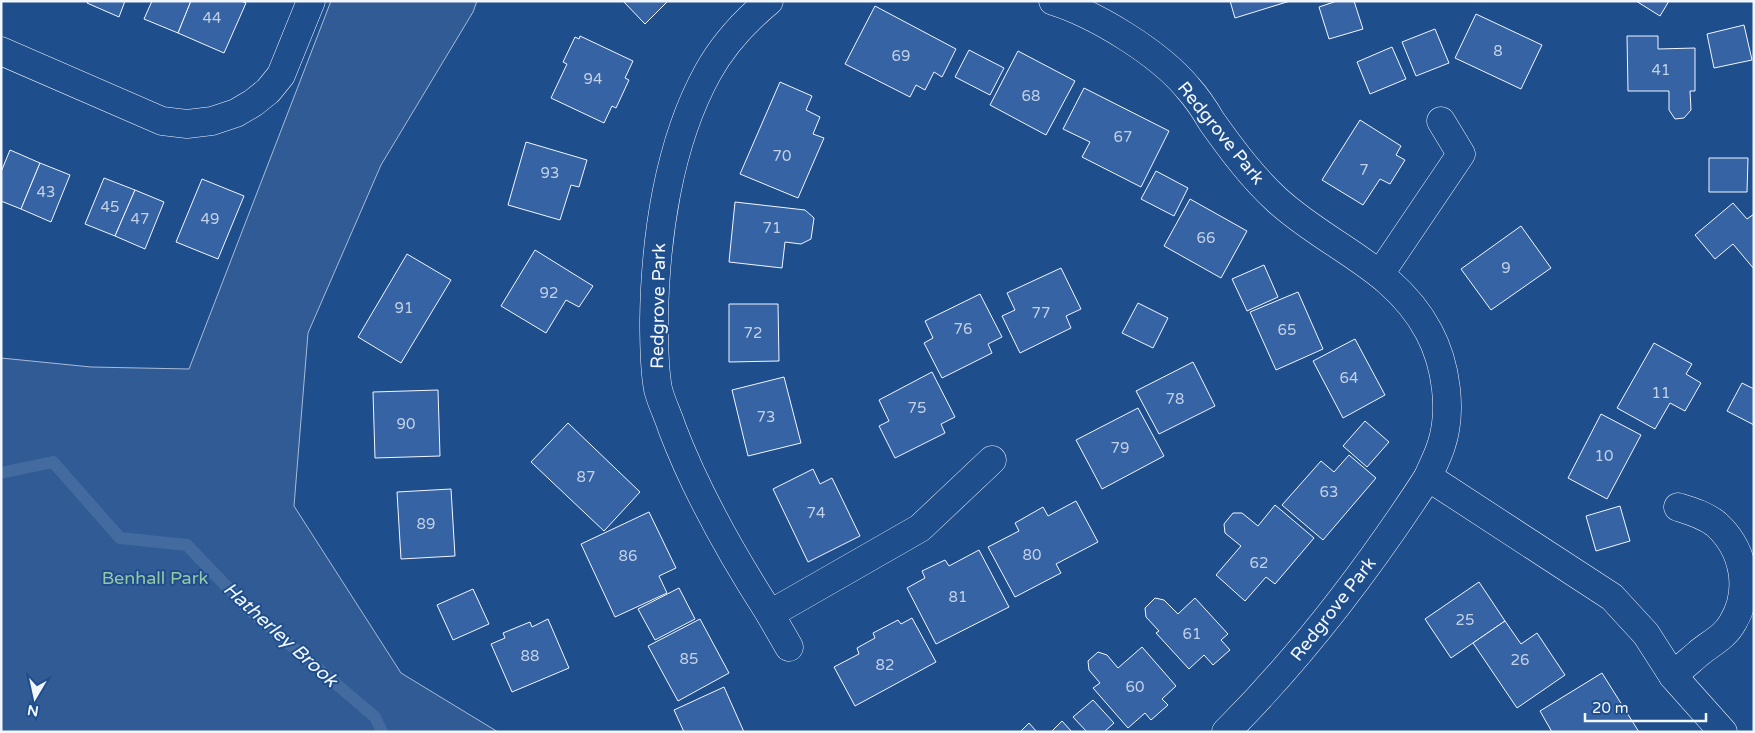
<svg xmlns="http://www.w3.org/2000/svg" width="1755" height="733" viewBox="0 0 1755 733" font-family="'Varela Round',sans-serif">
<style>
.built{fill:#305b95;stroke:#a8bbd7}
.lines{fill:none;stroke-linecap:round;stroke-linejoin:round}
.stream{stroke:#446ba0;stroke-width:12}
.building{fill:#3563a3;stroke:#f2f6ff}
.minor-casing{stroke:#f2f6ff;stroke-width:29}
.minor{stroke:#1f4e8c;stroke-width:28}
.labels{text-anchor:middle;stroke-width:4;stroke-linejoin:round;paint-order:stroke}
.number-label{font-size:15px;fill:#c3d1e8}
.street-label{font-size:18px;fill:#f2f6ff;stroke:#1f4e8c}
.park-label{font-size:18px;fill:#97c8a6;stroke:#1f4e8c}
.water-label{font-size:19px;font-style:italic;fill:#f2f6ff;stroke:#1f4e8c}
</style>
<rect width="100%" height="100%" fill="#1f4e8c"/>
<path class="built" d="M331 1H477L473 12 381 165 308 333 294 506 401 673 498 732H1V358L91 367 189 369Z"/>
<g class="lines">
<path class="stream" d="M1 473 53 462 120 538 187 545 248 609 375 717 382 732"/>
</g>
<g class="building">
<path d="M88 1H125L119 17 87 3Z"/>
<path d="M152 1H191L178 33 144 19Z"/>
<path d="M191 1H241L246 3 224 53 178 33Z"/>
<path d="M623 1H668L645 24Z"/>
<path d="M1230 1H1290L1235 18Z"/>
<path d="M1337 1H1354L1363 29 1329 39 1319 7Z"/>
<path d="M1636 1H1669L1660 16Z"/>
<path d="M875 6 956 49 942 77 934 72 925 90 916 85 910 97 845 64Z"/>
<path d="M1476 14 1542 45 1521 89 1455 58Z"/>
<path d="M1744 25 1752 60 1714 68 1707 34Z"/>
<path d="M1435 29 1449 63 1416 76 1402 42Z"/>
<path d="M580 36 633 61 625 78 629 80 616 108 612 106 604 123 551 98 567 64 563 62 575 37 579 39Z"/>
<path d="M1627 36H1658V49L1695 48V91H1690L1691 110 1684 118 1675 119 1669 110V91H1628Z"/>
<path d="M1392 47 1406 79 1370 94 1357 62Z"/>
<path d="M969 50 1004 68 990 95 955 77Z"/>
<path d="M1018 51 1075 81 1046 135 990 105Z"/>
<path d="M780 82 812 96 806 110 820 117 813 134 824 138 798 198 740 174Z"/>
<path d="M1084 88 1169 131 1141 187 1082 157 1090 142 1063 129Z"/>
<path d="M1360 120 1401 146 1396 155 1405 160 1390 184 1380 179 1363 205 1322 180Z"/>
<path d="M526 142 587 160 579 187 571 185 560 220 508 205Z"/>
<path d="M10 150 40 163 21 209 1 201V172Z"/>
<path d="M1709 158H1748L1747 192H1709Z"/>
<path d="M40 163 70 175 51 222 21 209Z"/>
<path d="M1156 171 1188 188 1174 216 1141 199Z"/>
<path d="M104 178 135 190 115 236 85 224Z"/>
<path d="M202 179 244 196 218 259 176 242Z"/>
<path d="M135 190 164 202 145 249 115 236Z"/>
<path d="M1190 199 1247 231 1221 278 1164 246Z"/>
<path d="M735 202 805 210 814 218 811 239 801 244 785 242 782 268 729 262Z"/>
<path d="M1733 203 1747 219 1754 214V269L1733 244 1715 259 1695 235Z"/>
<path d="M1521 226 1551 268 1491 310 1461 269Z"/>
<path d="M535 250 593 286 579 307 566 300 546 333 501 306Z"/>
<path d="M407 254 451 280 401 363 358 337Z"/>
<path d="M1264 265 1278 297 1247 311 1232 279Z"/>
<path d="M1061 268 1081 309 1066 316 1071 328 1020 353 1002 316 1015 310 1007 293Z"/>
<path d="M1298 292 1323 349 1276 370 1250 312Z"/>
<path d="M980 294 1002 337 988 344 992 353 942 378 924 343 933 338 925 321Z"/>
<path d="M1138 303 1168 318 1153 348 1122 333Z"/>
<path d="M729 304H778L779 361 729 362Z"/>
<path d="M1355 339 1385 395 1343 418 1313 361Z"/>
<path d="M1654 343 1692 364 1686 374 1701 383 1685 411 1670 403 1655 429 1617 408Z"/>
<path d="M1193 362 1215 406 1159 434 1136 391Z"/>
<path d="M932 372 955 417 941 424 945 433 895 458 879 426 889 421 879 400Z"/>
<path d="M784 377 801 443 748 456 732 390Z"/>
<path d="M1742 383 1754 389V425L1727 411Z"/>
<path d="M438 390 440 456 375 458 373 392Z"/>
<path d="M1138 408 1164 456 1102 489 1076 440Z"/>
<path d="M1601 414 1641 435 1607 499 1568 478Z"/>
<path d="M1365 421 1389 442 1367 467 1343 446Z"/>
<path d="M568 423 640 492 604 531 531 462Z"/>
<path d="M1349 455 1376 478 1323 540 1282 505 1321 461 1334 472Z"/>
<path d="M813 469 820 484 832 478 860 536 808 562 773 489Z"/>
<path d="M451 489 455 556 401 559 397 492Z"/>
<path d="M1076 501 1098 542 1056 564 1061 573 1015 597 988 547 1019 531 1015 523 1043 507 1048 516Z"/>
<path d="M1275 505 1314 538 1275 584 1266 577 1245 601 1216 575 1241 546 1225 533 1224 524 1233 513H1242L1258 526Z"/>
<path d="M1620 506 1630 541 1596 551 1586 516Z"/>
<path d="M649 512 676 568 659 576 667 593 615 617 581 544Z"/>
<path d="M979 550 1009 607 936 644 907 588 925 578 922 571 945 560 949 566Z"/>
<path d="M1479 582 1505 621 1451 658 1425 619Z"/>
<path d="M679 588 695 619 655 640 638 609Z"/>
<path d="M473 589 489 624 453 640 437 605Z"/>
<path d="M1155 598 1164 600 1178 614 1195 598 1228 634 1221 640 1230 650 1213 665 1204 655 1189 669 1156 633 1159 631 1146 617 1145 608Z"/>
<path d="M912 618 936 662 855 706 834 667 859 654 857 648 875 638 873 633 898 620 901 624Z"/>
<path d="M548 619 569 668 512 692 491 644 505 638 503 633 530 622 532 627Z"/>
<path d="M700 619 729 673 678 701 648 646Z"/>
<path d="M1505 621 1521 644 1537 633 1565 675 1517 708 1473 643Z"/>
<path d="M1142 647 1176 686 1162 699 1168 705 1151 720 1145 713 1128 728 1093 688 1100 683 1089 670 1088 661 1098 652 1107 655 1118 668Z"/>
<path d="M1602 673 1639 732H1552L1540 711Z"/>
<path d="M724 687 744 732H684L674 710Z"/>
<path d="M1093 700 1114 723 1104 732H1087L1073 717Z"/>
<path d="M1062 721 1072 732H1051Z"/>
<path d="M1029 723 1037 732H1020Z"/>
</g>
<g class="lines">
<g class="minor-casing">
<g id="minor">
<path d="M769 1C745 21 723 45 708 72 668 144 655 240 654 321 654 342 654 368 658 389 661 402 668 415 672 428 697 494 732 555 770 614L920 528 992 460"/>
<path d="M1053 1C1097 15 1159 53 1188 88 1197 98 1205 110 1212 122 1232 150 1252 177 1277 200 1328 247 1395 267 1429 332 1446 364 1453 411 1441 446 1438 456 1432 467 1428 477L1612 597 1646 634 1673 676 1723 732"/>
<path d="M1 51 162 121 187 124 212 121 236 113 253 103 268 91 281 75 311 1"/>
<path d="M1380 274 1461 154 1441 121"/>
<path d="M770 614 789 647"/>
<path d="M1673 676C1681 668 1690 661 1699 653 1711 643 1725 637 1733 622 1752 590 1744 549 1716 524 1705 515 1691 511 1678 507"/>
<path d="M1226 732C1303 655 1369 568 1428 477"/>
</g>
</g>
<use href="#minor" class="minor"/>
</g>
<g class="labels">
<g class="number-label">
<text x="212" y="23">44</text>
<text x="1498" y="56">8</text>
<text x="901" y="61">69</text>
<text x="1661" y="75">41</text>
<text x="593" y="84">94</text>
<text x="1031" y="101">68</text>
<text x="1123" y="142">67</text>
<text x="782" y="161">70</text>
<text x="1364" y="175">7</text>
<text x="550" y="178">93</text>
<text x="46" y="197">43</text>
<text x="110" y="212">45</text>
<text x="140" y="224">47</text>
<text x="210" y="224">49</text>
<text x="772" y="233">71</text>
<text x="1206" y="243">66</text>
<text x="1506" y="273">9</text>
<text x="549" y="298">92</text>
<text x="404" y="313">91</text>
<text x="1041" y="318">77</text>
<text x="963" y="334">76</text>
<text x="1287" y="335">65</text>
<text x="753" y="338">72</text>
<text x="1349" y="383">64</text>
<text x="1661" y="398">11</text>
<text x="1175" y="404">78</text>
<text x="917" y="413">75</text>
<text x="766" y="422">73</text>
<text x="406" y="429">90</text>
<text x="1120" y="453">79</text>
<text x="1604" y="461">10</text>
<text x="586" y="482">87</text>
<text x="1329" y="497">63</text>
<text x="816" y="518">74</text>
<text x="426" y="529">89</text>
<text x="1032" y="560">80</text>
<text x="628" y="561">86</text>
<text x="1259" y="568">62</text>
<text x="958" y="602">81</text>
<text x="1465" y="625">25</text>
<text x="1192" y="639">61</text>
<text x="530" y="661">88</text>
<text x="689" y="664">85</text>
<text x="1520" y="665">26</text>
<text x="885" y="670">82</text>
<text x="1135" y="692">60</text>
</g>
<g class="street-label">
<text transform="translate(1221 133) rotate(51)" y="6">Redgrove Park</text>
<text transform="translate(658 306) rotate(-89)" y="6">Redgrove Park</text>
<text transform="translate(1333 609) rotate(-52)" y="6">Redgrove Park</text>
</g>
<g class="park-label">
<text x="155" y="584">Benhall Park</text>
</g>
<g class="water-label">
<text transform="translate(281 634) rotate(42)" y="7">Hatherley Brook</text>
</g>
</g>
<rect width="1755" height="733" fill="none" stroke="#f2f6ff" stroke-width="5"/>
<g transform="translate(35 698) rotate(189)" stroke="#1f4e8c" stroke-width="4" paint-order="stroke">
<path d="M0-4L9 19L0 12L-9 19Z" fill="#f2f6ff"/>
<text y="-8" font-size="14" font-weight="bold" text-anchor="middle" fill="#f2f6ff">N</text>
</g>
<path d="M1585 713v8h121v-8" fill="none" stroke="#f2f6ff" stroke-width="2.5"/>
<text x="1592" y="713" font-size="15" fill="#f2f6ff" stroke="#1f4e8c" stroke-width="4" paint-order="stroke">20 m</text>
</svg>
